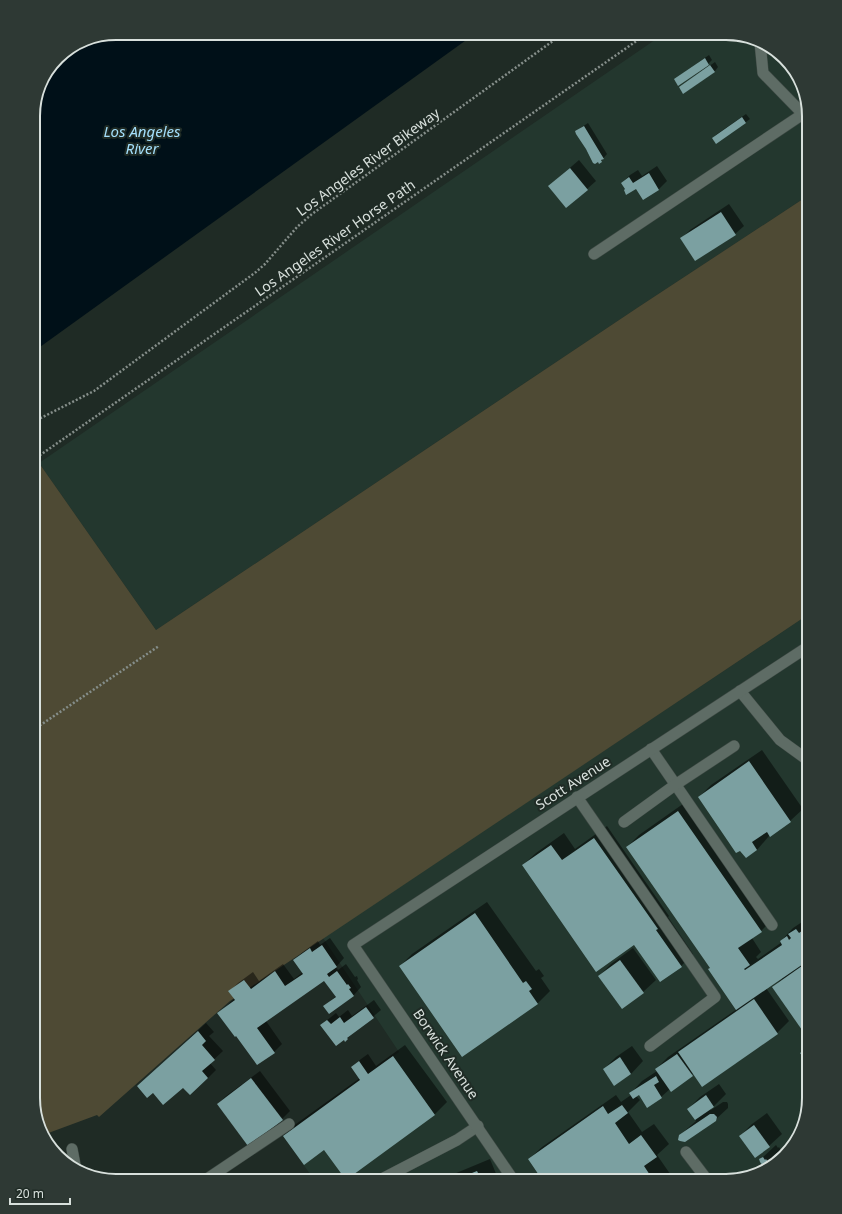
<svg xmlns="http://www.w3.org/2000/svg" width="842" height="1214" viewBox="0 0 842 1214" font-family="'Noto Sans',sans-serif">
<style>
.built{fill:#23372e}
.green{fill:#4e4a34}
.water{fill:#001018}
.shadow{fill:#0007}
.building{fill:#7ba0a1}
.lines{fill:none;stroke-linecap:round;stroke-linejoin:round}
.service-casing{stroke:#3e4944;stroke-width:12}
.minor-casing{stroke:#3e4944;stroke-width:12}
.path{stroke:#858e8a;stroke-width:2.5;stroke-dasharray:2 2;stroke-linecap:butt}
.service{stroke:#5e6c65;stroke-width:11}
.minor{stroke:#5e6c65;stroke-width:11}
.labels{text-anchor:middle;stroke-width:4;stroke-linejoin:round;paint-order:stroke}
.street-label{font-size:14px;fill:#d8e0dc;stroke:#1f2b25}
.water-label{font-size:15px;font-style:italic;fill:#a4dffb;stroke:#1f2b25}
.rim{fill:none;stroke:#d8e0dc;stroke-width:2}
</style>
<rect width="100%" height="100%" fill="#1f2b25"/>
<g class="built">
<path d="M665 33H731L768 44 798 75 809 116V195L637 308 156 630 39 463Z"/>
<path d="M809 614V1098L798 1140 767 1170 726 1181H315L283 1136 399 1052 323 938Z"/>
</g>
<path class="green" d="M809 195V614L230 1001 99 1117 97 1115 43 1135 33 1098V467L39 463 156 630 637 308Z"/>
<path class="water" d="M116 33H476L33 352V111L39 84 58 57 85 39Z"/>
<g class="shadow">
<path d="M709 55 712 60 708 64 679 76Z"/>
<path d="M715 62 718 67 715 71 684 93V84Z"/>
<path d="M746 114 750 119 746 122 716 142 713 138 717 134Z"/>
<path d="M588 123 607 154 601 161 576 131Z"/>
<path d="M579 160 596 181 587 189 549 186Z"/>
<path d="M657 166 667 181 659 189 644 198 637 187 626 189 622 183 630 175 638 170 642 176Z"/>
<path d="M729 204 744 226 735 234 681 239 690 230Z"/>
<path d="M762 750 803 809 790 821 769 836 757 850 699 797 711 785Z"/>
<path d="M690 799 773 919 761 931 752 938 761 952 756 957 758 959 782 942 781 941 793 928 808 918 809 919V1038L773 987 782 979 781 978 766 988 789 1021 777 1033 694 1073 670 1089 661 1097 639 1094 636 1096 640 1100 628 1112 642 1132 654 1124 669 1144 657 1155 675 1181H545L529 1159 542 1147 616 1095 621 1102 631 1095 630 1094 642 1081 657 1071 656 1069 668 1057 737 1009 711 968 627 847 639 835Z"/>
<path d="M607 826 669 916 668 917 693 954 681 966 634 944 523 865 536 853 564 833 575 849Z"/>
<path d="M487 902 536 971 539 969 544 976 541 978 550 991 538 1003 462 1055 400 966 412 954Z"/>
<path d="M330 938 344 958 336 967 338 970 346 964 355 977 357 976 358 979 357 980 361 987 353 996 325 1006 336 996 324 980 266 1021 282 1044 274 1052 219 1013 235 998 230 991 238 983 253 972 259 981 283 964 294 979 303 972 294 960 303 952 318 941 320 945Z"/>
<path d="M633 948 656 980 643 992 622 1007 599 976 611 964Z"/>
<path d="M374 1000 381 1010 345 1040 321 1025 336 1013 339 1017 348 1010 352 1016Z"/>
<path d="M206 1023 214 1032 209 1036 223 1051 210 1063 216 1070 208 1078 190 1093 183 1086 153 1092 138 1086Z"/>
<path d="M405 1045 447 1102 435 1114 346 1179 325 1149 284 1136 296 1124 360 1078 352 1067 361 1059 368 1054 376 1066Z"/>
<path d="M632 1046 643 1061 631 1074 604 1069 616 1057Z"/>
<path d="M260 1071 290 1111 282 1119 218 1104 226 1096Z"/>
<path d="M719 1084 726 1094 711 1109V1110L723 1102H727L728 1104V1108L715 1120 680 1135 696 1121 688 1109 700 1097Z"/>
<path d="M767 1113 782 1134 769 1146 755 1156 740 1136 752 1124Z"/>
<path d="M776 1145 778 1148 779 1147 783 1154 767 1170 761 1159Z"/>
<path d="M490 1159 499 1181H437Z"/>
</g>
<g class="building">
<path d="M705 58 709 65 678 86 674 79Z"/>
<path d="M710 65 715 72 683 94 679 87Z"/>
<path d="M742 117 746 123 716 144 712 138Z"/>
<path d="M584 126 604 159 601 160 602 162 599 164 598 162 595 164 593 163 586 149 576 134 575 131Z"/>
<path d="M570 168 588 190 566 208 548 186Z"/>
<path d="M649 173 659 190 643 200 636 189 626 195 624 190 625 189 621 183 629 177 633 183Z"/>
<path d="M721 212 736 235 695 261 680 238Z"/>
<path d="M749 761 791 822 770 837 767 832 752 842 757 850 746 858 740 851 736 853 698 797Z"/>
<path d="M678 811 762 932 738 948 750 965 744 969 745 970 782 945 780 941 787 936 789 940 791 938 788 934 796 929 799 933 809 926V960L736 1010 708 969 710 968 626 847Z"/>
<path d="M594 838 658 929 656 930 682 967 660 982 634 945 596 972 522 865 551 845 562 860Z"/>
<path d="M475 913 523 983 526 981 532 989 529 991 538 1004 462 1057 399 966Z"/>
<path d="M322 945 337 967 327 974 329 977 337 971 347 985 348 984 351 988 349 989 354 996 329 1014 323 1006 336 997 324 981 257 1028 275 1053 257 1065 236 1036 235 1037 217 1013 235 1000 228 991 244 980 251 989 275 971 285 986 303 974 293 960 310 948 312 952Z"/>
<path d="M620 960 644 993 622 1009 598 976Z"/>
<path d="M809 961V1040L772 987Z"/>
<path d="M754 999 778 1034 702 1087 678 1052Z"/>
<path d="M366 1007 374 1018 347 1038 348 1039 345 1042 344 1040 336 1046 320 1025 327 1020 331 1024 340 1017 344 1023Z"/>
<path d="M198 1031 206 1041 202 1045 215 1060 202 1071 208 1078 190 1095 183 1088 163 1105 153 1093 147 1098 137 1086Z"/>
<path d="M809 1047V1065L800 1053Z"/>
<path d="M677 1054 693 1076 671 1092 655 1069Z"/>
<path d="M393 1056 435 1115 346 1180 324 1150 304 1165 283 1136 360 1080 351 1067 359 1061 368 1074Z"/>
<path d="M620 1057 631 1074 614 1086 603 1069Z"/>
<path d="M656 1076 659 1082 654 1085 662 1098 647 1108 639 1095 633 1099 629 1093Z"/>
<path d="M251 1078 283 1120 248 1146 217 1104Z"/>
<path d="M706 1095 714 1107 695 1120 687 1109Z"/>
<path d="M622 1105 628 1113 615 1123 629 1144 641 1135 657 1157 644 1166 654 1181H543L528 1159 603 1106 608 1114Z"/>
<path d="M710 1114H714L717 1117 716 1121 685 1142 680 1141 678 1140 679 1135Z"/>
<path d="M754 1125 770 1147 755 1158 739 1136Z"/>
<path d="M763 1157 765 1160 766 1159 771 1166 767 1170H766L760 1162 759 1159Z"/>
<path d="M477 1171 482 1181H452Z"/>
</g>
<g class="lines">
<g class="service-casing">
<g id="service">
<path d="M760 42 763 73 803 114"/>
<path d="M594 254 803 114 809 117"/>
<path d="M740 691 780 740 809 761"/>
<path d="M651 749 772 925"/>
<path d="M577 797 715 997 650 1046"/>
<path d="M624 822 675 785 734 746"/>
<path d="M686 1152 708 1181"/>
<path d="M204 1181 289 1124"/>
<path d="M378 1181 457 1140 478 1126"/>
</g>
</g>
<g class="minor-casing">
<g id="minor">
<path d="M72 1149 76 1170"/>
<path d="M514 1181 353 945 809 646"/>
</g>
</g>
<g class="path">
<path d="M33 422 94 391 256 272 265 264 297 227 312 214 564 33"/>
<path d="M33 460 648 33"/>
<path d="M33 730 159 646"/>
</g>
<use href="#service" class="service"/>
<use href="#minor" class="minor"/>
</g>
<g class="labels">
<g class="street-label">
<text transform="translate(368 162) rotate(-36)" y="5">Los Angeles River Bikeway</text>
<text transform="translate(335 238) rotate(-35)" y="5">Los Angeles River Horse Path</text>
<text transform="translate(573 783) rotate(-33)" y="5">Scott Avenue</text>
<text transform="translate(446 1054) rotate(56)" y="5">Borwick Avenue</text>
</g>
<g class="water-label">
<text x="142" y="137">Los Angeles<tspan x="142" dy="17">River</tspan></text>
</g>
</g>
<path d="M0 0H842V1214H0ZM116 40H726A76 76 0 0 1 802 116V1098A76 76 0 0 1 726 1174H116A76 76 0 0 1 40 1098V116A76 76 0 0 1 116 40Z" fill="#2e3934" fill-rule="evenodd"/>
<path class="rim" d="M116 40H726A76 76 0 0 1 802 116V1098A76 76 0 0 1 726 1174H116A76 76 0 0 1 40 1098V116A76 76 0 0 1 116 40Z"/>
<path d="M10 1198v6h60v-6" fill="none" stroke="#d8e0dc" stroke-width="2"/>
<text x="16" y="1198" font-size="12" fill="#d8e0dc" stroke="#1f2b25" stroke-width="3" paint-order="stroke">20 m</text>
</svg>
